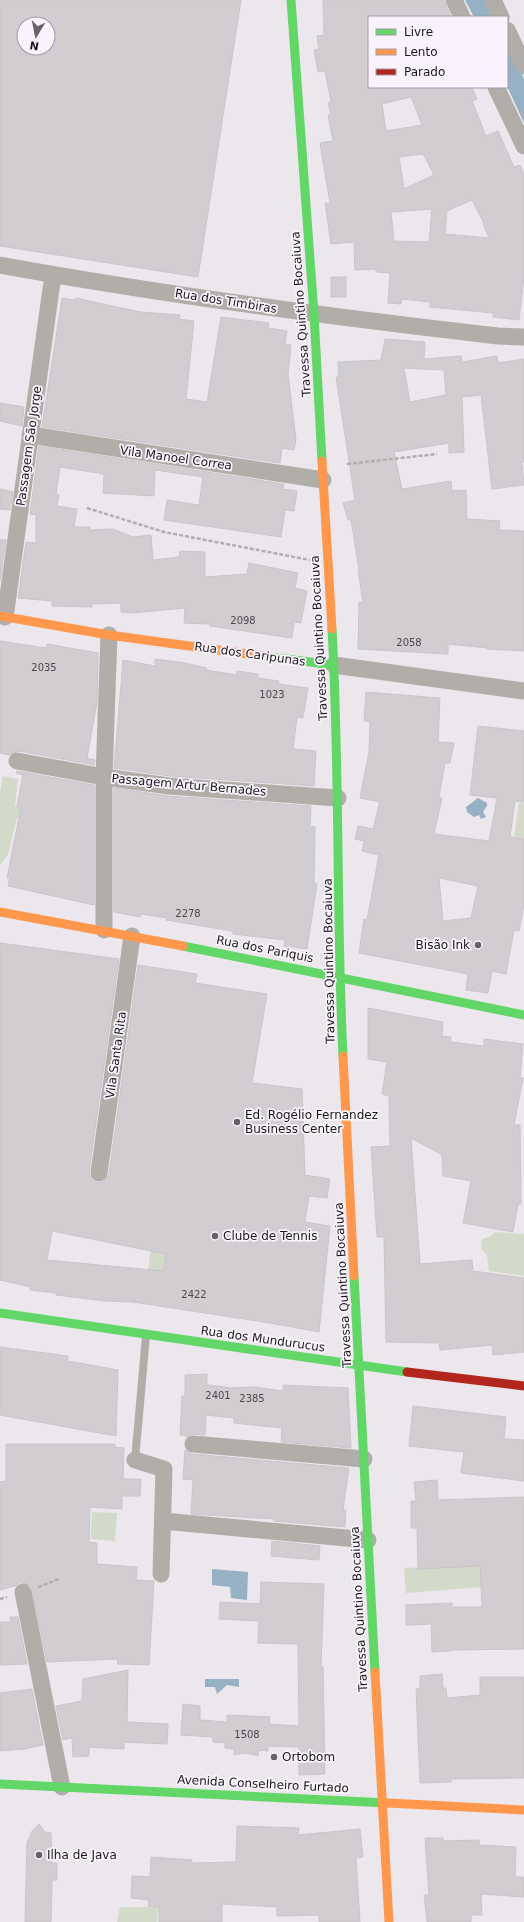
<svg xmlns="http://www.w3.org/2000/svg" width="524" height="1922" viewBox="0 0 524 1922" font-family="'DejaVu Sans',sans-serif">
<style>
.green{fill:#d3daca}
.water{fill:#95b1c3}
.building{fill:#d1cdd1;stroke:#c9c5c9;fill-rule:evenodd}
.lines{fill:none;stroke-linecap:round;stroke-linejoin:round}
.path{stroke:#b1aead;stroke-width:2.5;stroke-dasharray:4 2;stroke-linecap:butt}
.lane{stroke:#b1ada9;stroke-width:8}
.street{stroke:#b1ada9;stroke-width:17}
.fast{stroke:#63d668;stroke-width:9}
.slow{stroke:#ff974d;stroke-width:9}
.jam{stroke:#b3261e;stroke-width:9}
.poi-dot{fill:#656165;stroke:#faf2fc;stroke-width:1.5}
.labels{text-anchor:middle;stroke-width:3.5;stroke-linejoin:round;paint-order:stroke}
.number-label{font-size:10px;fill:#4b484c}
.street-label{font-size:12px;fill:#1c191d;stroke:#faf2fc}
.poi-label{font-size:12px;fill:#1c191d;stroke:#faf2fc;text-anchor:start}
</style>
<rect width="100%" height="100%" fill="#ece7ec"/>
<g class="green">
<path d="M3 776 18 779 15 806 29 810 26 818H17L8 854 0 865V793Z"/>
<path d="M519 803H524V838L514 837Z"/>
<path d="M153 1227 180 1231 173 1293 146 1290Z"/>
<path d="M495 1232 524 1234V1276L489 1271 487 1255 481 1249 482 1239 491 1236Z"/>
<path d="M92 1512 117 1513 115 1541 91 1539Z"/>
<path d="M524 1563V1584L406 1593 404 1568Z"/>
<path d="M120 1907H158L157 1922H117Z"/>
</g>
<g class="water">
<path d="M465 0H487L495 17H474Z"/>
<path d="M507 43 524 79V123L507 86Z"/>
<path d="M478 798 487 803V806L483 812 486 817 481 819 479 815 474 817 467 812 466 807Z"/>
<path d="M212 1569 248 1572 247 1600 231 1598 230 1587 212 1585Z"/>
<path d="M205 1679H239V1687L227 1685 217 1694 215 1687H205Z"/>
</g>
<g class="building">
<path d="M0 0H241L198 277 0 246ZM24 24H48V48H24Z"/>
<path d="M323 0H444L451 17H369V87H472L477 99 472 101 486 136 498 131 514 167 520 165 524 174V278L519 320 493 317V313L430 307V302L402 299 401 304 388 303 390 273 376 272V269L355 270 354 242 331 244 325 203H330L320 143 333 141 328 115H331L328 103 331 102 325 71 318 72 314 50 319 49 317 36 324 35ZM411 97 422 125 386 131 382 104ZM423 154 434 175 404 189 399 157ZM472 200 484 223 483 224 489 238 445 234 447 211ZM432 209 429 242 394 241 391 212Z"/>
<rect x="331" y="277" width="15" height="20"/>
<path d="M62 298 75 300 76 298 140 312 180 315 179 319 194 321 186 399 207 402 221 317 269 323 268 328 287 331 285 344 291 345 288 374 296 440 294 450 282 448 280 463 42 427Z"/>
<path d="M385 339 425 342 424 359 461 356 462 362 497 356 498 363 524 359V462H522L524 485 492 489 481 395 462 397 464 452 449 453V443L394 452 402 489 451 481 452 491 466 490 467 519 500 521 499 530 524 531V651L487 649V648L448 644V654L358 649 359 602H363L358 570 359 569 351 520H348L343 503 355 500 336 377H339L338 362 381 360ZM404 368 444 370 446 395 410 402Z"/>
<path d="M0 403 24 407 22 426 0 421Z"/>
<path d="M39 446 284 484 283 489 297 491 294 511 285 510 281 537 164 520 167 500 199 505 203 477 155 470 154 496 103 493 104 474 60 467 56 494 59 495 57 506 77 509 74 527H90V530L113 529 133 537 151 535 153 560 179 557 180 551 205 552V577L247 574 249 563 298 573 295 588 307 591 301 623 294 622 292 638 210 626V624L184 623 185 608 132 613 121 612V603L92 604V607L52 606V601L18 598 26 542 36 543V515L30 514Z"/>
<path d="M0 489 13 492 10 510 0 509Z"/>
<path d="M0 540H6L0 581Z"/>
<path d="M0 641 46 648 47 644 98 653 97 702 87 758 95 760 94 765 19 751 9 755 0 753Z"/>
<path d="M155 659 185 663 206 668V670L237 675V671L258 674V678L279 681 278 684 308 688 303 718 297 717 293 749 316 751 314 786 170 776 114 768 123 660 155 666Z"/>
<path d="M366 692 440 698 438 742 454 743 450 763H445L439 797 442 798 434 834 489 841 497 798 470 795 478 726 524 731V802L515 801 510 837 524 839V905L519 931 514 930 506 974 492 971 488 993 466 990 468 974 359 953 364 919 367 920 379 855 362 851 364 841 355 839 358 826 373 829 380 802 360 798 369 752 370 722 364 721ZM439 878 478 886 471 918 443 921Z"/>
<path d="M17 771 94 785V905L8 886 10 878H7L21 807 17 806 23 775 16 773Z"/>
<path d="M114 788 168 796 311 806 310 826 315 827 314 883 317 884 307 949 284 946 285 940 233 934V931L166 920 167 918 141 914 140 917 114 912Z"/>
<path d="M0 943 119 959 89 1172 90 1177 97 1183 103 1182 109 1174 138 965 197 974 195 983 267 994 252 1083 302 1089 305 1175 330 1179 327 1198 309 1196 305 1222 330 1226 319 1332 270 1323 133 1302 105 1301 56 1295V1293L30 1290 31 1287 0 1280ZM52 1231 166 1254 163 1271 47 1260Z"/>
<path d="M368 1008 443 1022 442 1036 451 1037 450 1042 484 1046V1039L523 1044 520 1078H523L514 1125H520L521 1204H518L513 1232 463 1223 471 1181 443 1176 442 1155 411 1138 420 1264 472 1260 473 1271 524 1278V1352L493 1355 492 1345 440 1350 439 1343 386 1342 384 1237H377L371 1147 390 1146 389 1100V1096L382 1094 387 1062 368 1059Z"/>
<path d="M0 1347 68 1356V1361L118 1370 116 1436 0 1415Z"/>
<path d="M207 1374V1385L233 1388 254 1387 283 1391V1385L348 1388 351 1448 281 1442 282 1428 234 1423V1418L206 1415 205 1435 193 1434 186 1437V1436L180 1435 182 1396H185V1375Z"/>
<path d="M413 1406 506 1417 504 1439 524 1440V1481L461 1473 464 1452 409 1446Z"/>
<path d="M6 1444H115V1447L124 1448 123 1479H141L140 1496H122V1509L90 1507 89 1542 97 1543V1564L137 1567 136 1580 154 1581 149 1665 118 1664 117 1659 47 1662 31 1586 21 1582 15 1586 0 1590V1482L6 1481Z"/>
<path d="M185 1450 192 1454 349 1468 343 1510H346L345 1527 274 1521V1519L191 1514 193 1480 183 1479Z"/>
<path d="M437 1480 438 1500 524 1497V1649L451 1650V1651L432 1652 431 1624 406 1625V1605L452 1603V1607H482L480 1566 418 1569 417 1528H411V1501H416L414 1482Z"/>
<path d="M272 1541 320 1546 319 1560 271 1556Z"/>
<path d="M261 1582 324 1584 321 1667H323L325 1774 299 1775V1747L268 1746V1751L259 1750 258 1756 246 1753 234 1755V1749L225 1748V1743L213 1742V1737L181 1735 183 1704 200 1706V1720L227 1722V1715L270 1717 269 1724 299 1726 298 1644 258 1643 259 1621 219 1619 220 1602 260 1604Z"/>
<path d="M10 1617H18L27 1664 0 1665V1622H10Z"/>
<path d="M128 1670 127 1722 168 1724 167 1744 124 1742V1749L89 1747V1756L73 1757 72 1738 63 1740 56 1706 82 1701 83 1679Z"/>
<path d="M442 1674 443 1688H446L447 1698 480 1695V1677H524V1778L451 1779V1782L420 1783 416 1689H420V1676Z"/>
<path d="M32 1689 43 1745 24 1749 0 1751V1693Z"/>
<path d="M39 1824 45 1832 51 1833 52 1863H57V1880H52L51 1922H25L27 1843 32 1831Z"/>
<path d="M237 1826 299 1828 298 1835 360 1829 363 1857 356 1858 360 1922H319V1915L277 1916V1907L222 1904V1922H159V1907L148 1906 149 1900 131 1898 132 1876 150 1877 151 1857 192 1860V1863L236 1862Z"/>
<path d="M425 1838H443V1841L479 1840V1845L516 1847 515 1877H524V1897L481 1894 482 1915H471V1922H427L424 1895H429Z"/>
</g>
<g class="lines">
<g class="path">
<path d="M347 464 437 454"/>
<path d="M87 508 164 532 310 560"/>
<path d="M38 1587 59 1579"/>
<path d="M0 1599 7 1597"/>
</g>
<path class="lane" d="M135 1460 146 1336"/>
<g class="street">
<path d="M454 0 462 17"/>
<path d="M493 0 501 17"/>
<path d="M507 30 524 66"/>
<path d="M496 87 524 146"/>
<path d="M0 265C165 295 332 317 498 336L524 337"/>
<path d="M30 435 323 480"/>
<path d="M5 617 53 275"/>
<path d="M334 665 524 691"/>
<path d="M17 761 104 777 169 786 338 798"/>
<path d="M104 930V777L109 635"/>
<path d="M99 1173 132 936"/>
<path d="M193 1444 364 1459"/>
<path d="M135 1460 164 1469 161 1574"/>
<path d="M163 1521 368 1540"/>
<path d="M23 1592 62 1787"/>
</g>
<g class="fast">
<path d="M291 0 314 314 322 461"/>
<path d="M332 629C340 771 336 914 343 1056"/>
<path d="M270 657 334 665"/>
<path d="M183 946 524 1015"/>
<path d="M354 1276 375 1672"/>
<path d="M0 1313 407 1372"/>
<path d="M0 1784 388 1803"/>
</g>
<g class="slow">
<path d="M322 461 332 629"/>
<path d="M0 616 109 635 270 657"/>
<path d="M0 912 183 946"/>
<path d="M343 1056 354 1276"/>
<path d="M375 1672 389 1922"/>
<path d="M388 1803 524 1810"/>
</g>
<path class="jam" d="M407 1372 524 1386"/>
</g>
<g class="poi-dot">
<circle cx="478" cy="945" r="4"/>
<circle cx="237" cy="1122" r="4"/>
<circle cx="215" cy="1236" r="4"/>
<circle cx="274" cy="1757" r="4"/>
<circle cx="39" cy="1855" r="4"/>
</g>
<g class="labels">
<g class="number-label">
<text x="243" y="624">2098</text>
<text x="409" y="646">2058</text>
<text x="44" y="671">2035</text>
<text x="272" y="698">1023</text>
<text x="188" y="917">2278</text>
<text x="194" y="1298">2422</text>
<text x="218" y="1399">2401</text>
<text x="252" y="1402">2385</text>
<text x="247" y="1738">1508</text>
</g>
<g class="street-label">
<text transform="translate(226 301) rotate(9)" y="4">Rua dos Timbiras</text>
<text transform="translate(301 314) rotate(-94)" y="4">Travessa Quintino Bocaiuva</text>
<text transform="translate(29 446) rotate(-82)" y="4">Passagem São Jorge</text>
<text transform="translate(176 458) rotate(8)" y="4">Vila Manoel Correa</text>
<text transform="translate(319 638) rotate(-93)" y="4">Travessa Quintino Bocaiuva</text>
<text transform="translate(250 654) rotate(8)" y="4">Rua dos Caripunas</text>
<text transform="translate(189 785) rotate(5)" y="4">Passagem Artur Bernades</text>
<text transform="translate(265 949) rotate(11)" y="4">Rua dos Pariquis</text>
<text transform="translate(329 961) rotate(-91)" y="4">Travessa Quintino Bocaiuva</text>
<text transform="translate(116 1055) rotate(-82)" y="4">Vila Santa Rita</text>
<text transform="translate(343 1285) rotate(-93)" y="4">Travessa Quintino Bocaiuva</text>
<text transform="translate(263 1339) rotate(8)" y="4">Rua dos Mundurucus</text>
<text transform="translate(359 1609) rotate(-93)" y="4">Travessa Quintino Bocaiuva</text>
<text transform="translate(263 1784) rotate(3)" y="4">Avenida Conselheiro Furtado</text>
</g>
<g class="poi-label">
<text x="470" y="949" text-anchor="end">Bisão Ink</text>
<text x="245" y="1119">Ed. Rogélio Fernandez<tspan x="245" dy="14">Business Center</tspan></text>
<text x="223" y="1240">Clube de Tennis</text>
<text x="282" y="1761">Ortobom</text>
<text x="47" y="1859">Ilha de Java</text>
</g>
</g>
<rect x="368" y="16" width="140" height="72" fill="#faf2fc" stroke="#a19ba3"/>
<rect x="376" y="29" width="20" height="6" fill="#63d668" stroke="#a19ba3"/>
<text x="404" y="36" font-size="12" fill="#1c191d">Livre</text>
<rect x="376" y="49" width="20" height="6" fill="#ff974d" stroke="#a19ba3"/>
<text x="404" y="56" font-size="12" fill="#1c191d">Lento</text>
<rect x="376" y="69" width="20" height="6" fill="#b3261e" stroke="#a19ba3"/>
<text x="404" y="76" font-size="12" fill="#1c191d">Parado</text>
<g transform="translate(36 36) rotate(190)"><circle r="19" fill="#faf2fc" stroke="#a19ba3"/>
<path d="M0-3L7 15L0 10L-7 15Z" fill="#656165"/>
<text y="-6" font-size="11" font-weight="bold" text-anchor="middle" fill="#1c191d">N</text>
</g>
</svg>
